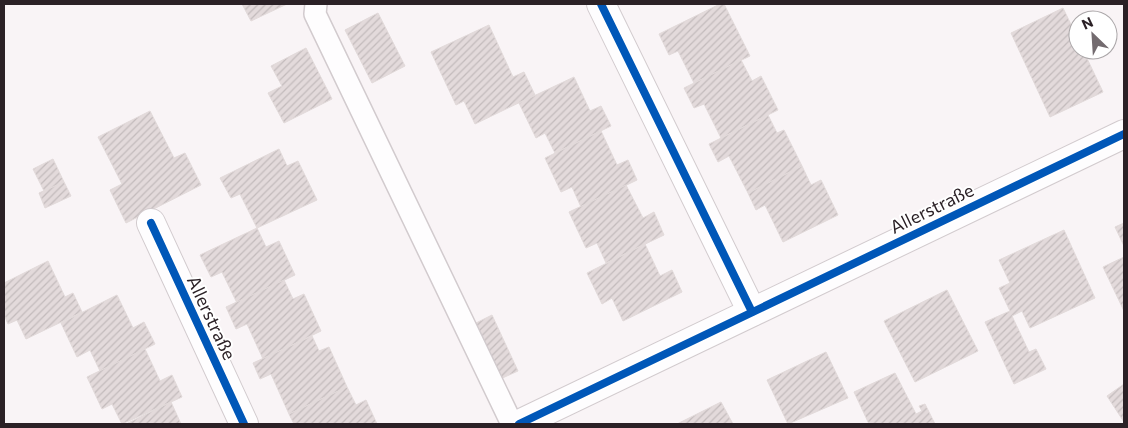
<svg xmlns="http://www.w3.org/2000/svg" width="1128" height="428" viewBox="0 0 1128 428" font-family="Commissioner,sans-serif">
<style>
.building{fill:url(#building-hatch);stroke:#e2dada}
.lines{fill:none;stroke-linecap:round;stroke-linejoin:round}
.lane-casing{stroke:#d2cbce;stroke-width:24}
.street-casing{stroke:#d2cbce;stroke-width:30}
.lane{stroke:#fefdfe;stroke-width:21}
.street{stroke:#fefdfe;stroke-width:28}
.cycleway-casing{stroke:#fff;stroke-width:11}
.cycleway{stroke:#0057b8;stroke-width:8}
.labels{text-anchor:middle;stroke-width:4;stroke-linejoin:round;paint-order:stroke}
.street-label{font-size:18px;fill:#2b2126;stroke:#fff}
</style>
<defs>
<pattern id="building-hatch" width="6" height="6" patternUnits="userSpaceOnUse" patternTransform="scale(1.25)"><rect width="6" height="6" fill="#e3dadb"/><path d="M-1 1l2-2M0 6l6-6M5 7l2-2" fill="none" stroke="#c3bbbc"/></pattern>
</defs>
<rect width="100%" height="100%" fill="#f9f4f6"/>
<g class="building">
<path d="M242 4H287L251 21Z"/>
<path d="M720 4H724L750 56 694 83 678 51 669 55 659 34Z"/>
<path d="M1063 8 1078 39V50H1083L1103 92 1050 117 1011 33Z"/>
<path d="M378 13 405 66 372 83 345 30Z"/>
<path d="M489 25 513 77 524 72 535 95 475 124 464 101 456 105 431 52Z"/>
<path d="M306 48 332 99 284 123 268 93 282 86 271 66Z"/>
<path d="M741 60 752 81 761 76 778 110 721 138 704 104 694 108 684 88Z"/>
<path d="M574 77 590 111 601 106 611 126 555 153 545 133 536 138 519 103Z"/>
<path d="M150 111 174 158 185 153 201 185 126 223 110 190 122 184 98 137Z"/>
<path d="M768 115 777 133 784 130 802 166 748 193 729 156 718 162 709 144Z"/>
<path d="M601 131 617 165 628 160 637 180 581 207 572 187 561 192 545 158Z"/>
<path d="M279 149 287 166 298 161 317 200 257 228 240 194 231 198 220 178Z"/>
<path d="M53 159 64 182 44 191 33 169Z"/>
<path d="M802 166 811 185 821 180 838 215 783 242 765 205 756 210 748 193Z"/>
<path d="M64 182 71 196 45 208 39 193Z"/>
<path d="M626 185 643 218 654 212 664 235 606 263 597 243 586 248 569 212Z"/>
<path d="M1124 223V246L1115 227Z"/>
<path d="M257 228 266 247 279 241 295 275 237 303 222 272 211 277 200 255Z"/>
<path d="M1064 230 1095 298 1030 328 1022 311 1012 316 1029 352 1036 349 1046 369 1014 384 985 322 1010 311 999 288 1010 283 999 260Z"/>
<path d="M645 244 660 276 672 270 682 292 623 321 612 298 602 304 587 273Z"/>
<path d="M1124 257V311L1103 267Z"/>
<path d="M48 261 65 297 73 293 82 312 26 339 17 320 8 324 4 315V283Z"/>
<path d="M284 280 293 299 304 294 321 331 263 359 247 324 236 329 226 307Z"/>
<path d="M947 290 978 351 915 382 884 321Z"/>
<path d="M117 295 133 328 144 322 155 344 100 371 90 350 77 357 61 323Z"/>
<path d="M492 315 518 371 498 380 472 325Z"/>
<path d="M312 336 319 351 329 347 347 387 289 414 271 374 260 379 253 363Z"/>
<path d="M145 349 160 381 172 375 182 397 122 424 112 404 102 409 87 377Z"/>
<path d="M826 352 848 398 788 424 767 380Z"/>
<path d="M895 373 916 414 922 411 919 406 925 404 935 424H869L854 392Z"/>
<path d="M1124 384V422L1107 396Z"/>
<path d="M347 387 356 405 366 400 377 424H294L289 414Z"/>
<path d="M171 402 181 424H126Z"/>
<path d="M721 402 733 424H677Z"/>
</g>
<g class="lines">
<g class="lane-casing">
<path id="lane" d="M316 4 315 14 512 424"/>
</g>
<g class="street-casing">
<g id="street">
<path d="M601 4 752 312"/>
<path d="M151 223 244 424"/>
<path d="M519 424 1124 134"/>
</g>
</g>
<use href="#lane" class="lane"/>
<use href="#street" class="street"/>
<g class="cycleway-casing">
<g id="cycleway">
<path d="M601 4 752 312"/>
<path d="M151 223 244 424"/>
<path d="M519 424 1124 134"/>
</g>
</g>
<use href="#cycleway" class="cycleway"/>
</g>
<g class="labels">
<g class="street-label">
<text transform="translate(932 209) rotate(-26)" y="6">Allerstraße</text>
<text transform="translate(211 318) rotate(65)" y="6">Allerstraße</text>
</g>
</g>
<rect width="1128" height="428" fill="none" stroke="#2b2126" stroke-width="10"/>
<g transform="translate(1093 35) rotate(335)"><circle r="24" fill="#ffffff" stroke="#aaa6a8"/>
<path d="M0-4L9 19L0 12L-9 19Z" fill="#736b6f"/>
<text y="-8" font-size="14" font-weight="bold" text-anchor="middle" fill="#2b2126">N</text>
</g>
</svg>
